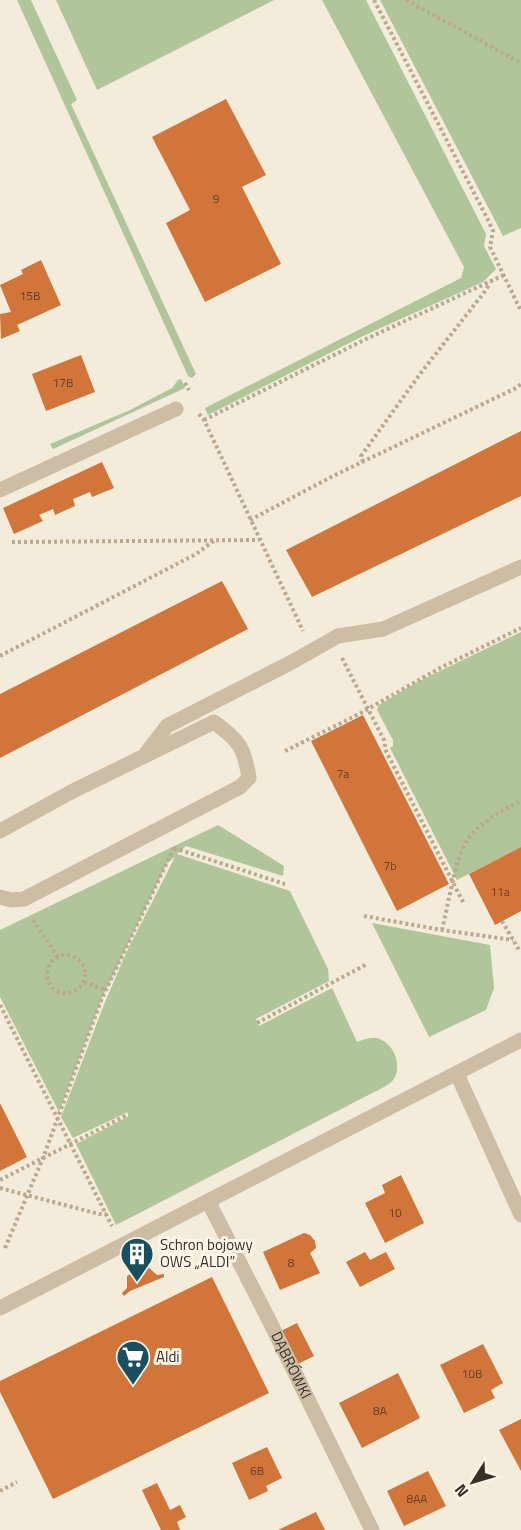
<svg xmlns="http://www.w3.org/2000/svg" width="521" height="1530" viewBox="0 0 521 1530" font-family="'Titillium Web',sans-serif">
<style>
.green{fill:#b0c599}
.building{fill:#d2753a}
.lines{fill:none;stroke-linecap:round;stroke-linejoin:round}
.path{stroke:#baa88f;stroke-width:4;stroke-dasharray:3 3;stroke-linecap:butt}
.minor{stroke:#cebda5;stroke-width:15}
.labels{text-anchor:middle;stroke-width:6;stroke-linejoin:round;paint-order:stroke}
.number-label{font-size:12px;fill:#5f402c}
.poi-label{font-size:15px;fill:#392f27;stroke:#fbf5e7;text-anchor:start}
.street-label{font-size:15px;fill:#392f27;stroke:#fbf5e7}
</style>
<rect width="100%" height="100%" fill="#f4ecda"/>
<g class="green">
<path d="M17 0H31L77 100 71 104 196 374 192 378 188 376Z"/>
<path d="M56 0H274L97 90Z"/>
<path d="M322 0H366L486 234 484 246 496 269 483 282 363 336 208 415 205 408 461 278 464 267Z"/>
<path d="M380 0H521V228L503 236Z"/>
<path d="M181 379 185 388 53 449 50 444 130 410 172 388 178 380Z"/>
<path d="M521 632V847L457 880 390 748 393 746V740L377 710 379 705 417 682Z"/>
<path d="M218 825 284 866 283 876 186 846 177 854 290 891 328 969 329 981 256 1019 259 1026 332 988 357 1042C363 1040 369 1037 376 1038 392 1041 402 1062 395 1077 393 1082 388 1084 384 1087L116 1225 76 1144 129 1116 128 1112 73 1138 61 1117 105 1002 127 951 175 857 167 863 102 998 59 1112 0 997V930Z"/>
<path d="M372 923 490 945 494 988 486 1010 429 1037Z"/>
</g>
<g class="building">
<path d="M226 99 266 175 242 187 281 264 205 302 166 223 190 210 152 137Z"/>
<path d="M41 260 61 305 17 325 20 331 1 339 0 314 11 312 0 285 23 274 21 270Z"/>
<path d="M81 355 95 392 46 411 32 374Z"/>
<path d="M521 431V496L312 597 286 550Z"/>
<path d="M102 462 114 488 92 497 90 492 73 499 75 506 55 515 53 509 39 515 43 521 14 534 3 508Z"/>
<path d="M222 581 248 629 0 758V694Z"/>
<path d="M363 715 449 884 397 911 311 741Z"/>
<path d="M521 847V911L495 925 469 874Z"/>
<path d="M0 1103 27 1157 0 1171Z"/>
<path d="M401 1175 424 1223 385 1243 365 1203 385 1193 382 1185Z"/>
<path d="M304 1233 310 1235 315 1241 316 1248 310 1253 320 1273 280 1290 263 1252Z"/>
<path d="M365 1252 370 1260 386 1252 395 1269 360 1287 346 1262Z"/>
<path d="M139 1264 141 1269 147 1266 157 1275 164 1274V1277L130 1291 124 1296 122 1293 127 1288V1276L132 1273 130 1268Z"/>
<path d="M212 1277 269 1393 53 1499 0 1392V1381Z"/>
<path d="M297 1323 314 1356 298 1364 281 1331Z"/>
<path d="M483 1344 503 1383 491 1390 495 1398 464 1413 440 1365Z"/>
<path d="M398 1373 420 1418 362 1448 339 1403Z"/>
<path d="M521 1419V1471L499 1430Z"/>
<path d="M267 1447 282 1478 266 1486 268 1491 249 1500 232 1463Z"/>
<path d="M428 1471 446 1506 404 1526 387 1491Z"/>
<path d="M157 1483 170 1510 180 1505 186 1517 177 1522 180 1530H161L142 1490Z"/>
<path d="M316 1512 325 1530H278Z"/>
</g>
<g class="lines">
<g class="path">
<path d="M374 0 487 218 493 231 490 247 521 311"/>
<path d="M406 0 521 63"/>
<path d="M185 383 189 390"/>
<path d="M199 414 204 420 303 631"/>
<path d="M204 420 366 339 504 275"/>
<path d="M363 462 361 456 420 374 486 290 490 283"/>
<path d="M250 520 333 476 516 388 521 384"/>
<path d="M12 542 259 540"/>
<path d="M0 656 196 554 215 540"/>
<path d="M342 658 384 740 386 751 464 904"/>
<path d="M285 751 359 714 440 668 521 628"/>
<path d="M174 848 285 884"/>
<path d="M364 916 442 930 513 940"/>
<path d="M33 920 58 957"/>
<path d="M502 921 519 950"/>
<path d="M442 930C448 907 455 857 468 839 482 821 501 811 521 801"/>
<circle cx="66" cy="974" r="19"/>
<path d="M84 982 106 990"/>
<path d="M0 1005 112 1226"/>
<path d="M257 1023 367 964"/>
<path d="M0 1180 129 1114"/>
<path d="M0 1188 99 1214H106"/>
<path d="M5 1248 43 1158 102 998 174 848"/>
<path d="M0 1491 17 1482"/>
</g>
<g class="minor">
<path d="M0 490 176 409"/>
<path d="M147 752 167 726 292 662 338 636 383 629 521 567"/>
<path d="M0 831 73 791 214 722C239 741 244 746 249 778L240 787 24 899 11 900 0 897"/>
<path d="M457 1074 521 1215"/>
<path id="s1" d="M208 1201 269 1320 372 1530"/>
<path d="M0 1308 521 1040"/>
</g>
</g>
<defs>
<g id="building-pin" transform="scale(1.725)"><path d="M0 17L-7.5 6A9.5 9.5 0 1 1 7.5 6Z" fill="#18505f" stroke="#fbf5e7"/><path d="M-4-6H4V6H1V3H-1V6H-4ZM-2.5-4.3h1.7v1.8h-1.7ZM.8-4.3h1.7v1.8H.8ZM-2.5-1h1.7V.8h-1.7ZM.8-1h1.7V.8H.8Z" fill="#fff"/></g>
<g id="supermarket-pin" transform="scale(1.725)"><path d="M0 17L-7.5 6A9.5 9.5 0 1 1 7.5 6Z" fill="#18505f" stroke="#fbf5e7"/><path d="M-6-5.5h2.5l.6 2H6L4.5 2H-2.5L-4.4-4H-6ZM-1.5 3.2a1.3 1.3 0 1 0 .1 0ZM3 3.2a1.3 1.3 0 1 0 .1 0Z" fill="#fff"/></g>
</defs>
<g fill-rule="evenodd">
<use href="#building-pin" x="137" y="1254"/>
<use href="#supermarket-pin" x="133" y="1357"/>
</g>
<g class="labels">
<g class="number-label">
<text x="216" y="203">9</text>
<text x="30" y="300">15B</text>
<text x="63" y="387">17B</text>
<text x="343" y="778">7a</text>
<text x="390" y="870">7b</text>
<text x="500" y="896">11a</text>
<text x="395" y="1217">10</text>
<text x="291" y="1267">8</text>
<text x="472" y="1378">10B</text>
<text x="380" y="1415">8A</text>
<text x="257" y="1475">6B</text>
<text x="417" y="1503">8AA</text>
</g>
<g class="poi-label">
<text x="160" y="1250">Schron bojowy<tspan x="160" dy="17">OWS „ALDI”</tspan></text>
<text x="156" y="1362">Aldi</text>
</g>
<g class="street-label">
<text dy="5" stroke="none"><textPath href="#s1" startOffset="184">DĄBRÓWKI</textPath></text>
</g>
</g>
<g transform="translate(473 1482) rotate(233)" stroke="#fbf5e7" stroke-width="4.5" paint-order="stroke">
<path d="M0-4.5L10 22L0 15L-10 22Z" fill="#392f27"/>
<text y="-9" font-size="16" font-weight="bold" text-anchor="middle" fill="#392f27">N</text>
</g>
</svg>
